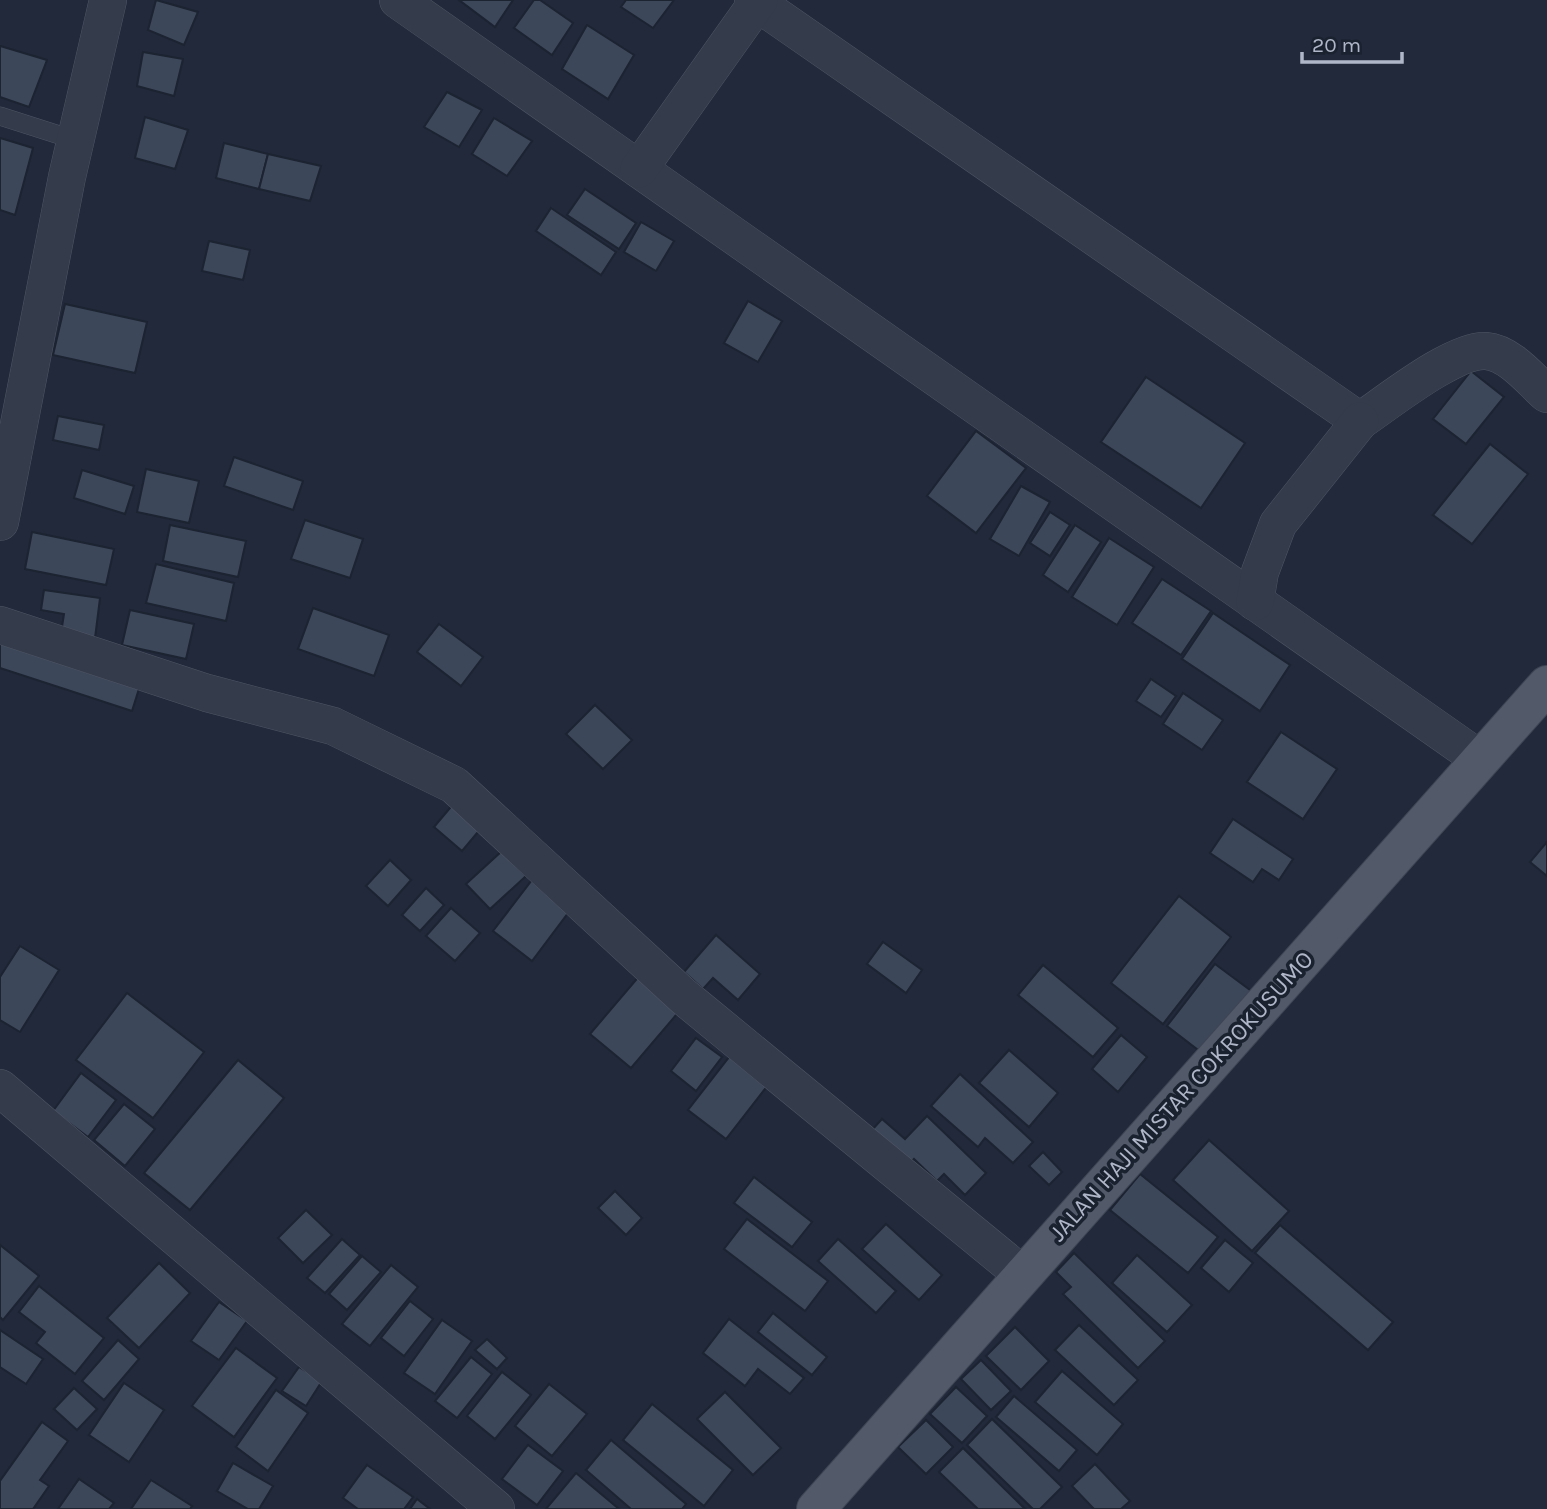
<svg xmlns="http://www.w3.org/2000/svg" width="1547" height="1509" viewBox="0 0 1547 1509" font-family="Karla,sans-serif">
<style>
.building{fill:#3c475a;stroke:#1c2331;stroke-width:2}
.lines{fill:none;stroke-linecap:round;stroke-linejoin:round}
.lane-casing{stroke:#4f5665;stroke-width:19}
.street-casing{stroke:#4f5665;stroke-width:38}
.primary-casing{stroke:#3e4554;stroke-width:40}
.lane{stroke:#343b4a;stroke-width:18}
.street{stroke:#343b4a;stroke-width:37}
.primary{stroke:#525a6a;stroke-width:38}
.labels{text-anchor:middle;stroke-width:7;stroke-linejoin:round;paint-order:stroke}
.street-label{font-size:24px;fill:#afb6c7;stroke:#1a212f}
</style>
<rect width="100%" height="100%" fill="#21293a"/>
<g class="building">
<path d="M156 0 198 12 184 45 148 30Z"/>
<path d="M459 0H513L495 27Z"/>
<path d="M534 0H540L573 23 552 55 514 28Z"/>
<path d="M626 0H674L653 28 621 7Z"/>
<path d="M587 25 634 55 608 99 562 69Z"/>
<path d="M0 46 47 60 29 107 0 97Z"/>
<path d="M143 52 183 59 174 96 137 86Z"/>
<path d="M447 92 482 110 459 147 424 127Z"/>
<path d="M145 117 188 130 175 169 135 158Z"/>
<path d="M494 118 532 141 507 176 472 154Z"/>
<path d="M0 138 33 148 15 215 0 210Z"/>
<path d="M224 143 268 154 259 189 216 178Z"/>
<path d="M268 154 321 166 310 201 259 189Z"/>
<path d="M585 189 636 223 619 249 567 215Z"/>
<path d="M551 208 616 252 601 275 536 231Z"/>
<path d="M641 222 674 241 656 271 624 252Z"/>
<path d="M209 241 250 250 243 280 202 271Z"/>
<path d="M748 301 782 321 758 362 724 343Z"/>
<path d="M65 304 147 322 135 373 53 355Z"/>
<path d="M1471 371 1504 397 1466 444 1433 419Z"/>
<path d="M1146 377 1245 443 1201 508 1101 442Z"/>
<path d="M58 416 104 425 99 450 53 440Z"/>
<path d="M976 431 1026 468 976 533 927 496Z"/>
<path d="M1490 444 1528 474 1472 544 1433 515Z"/>
<path d="M234 457 303 481 293 510 224 486Z"/>
<path d="M146 469 199 481 189 523 137 512Z"/>
<path d="M82 470 134 486 125 514 74 498Z"/>
<path d="M1021 486 1050 502 1019 556 990 539Z"/>
<path d="M1050 512 1070 525 1050 556 1030 543Z"/>
<path d="M305 520 363 539 350 578 291 559Z"/>
<path d="M170 525 246 541 238 577 163 561Z"/>
<path d="M1075 525 1101 542 1068 592 1043 575Z"/>
<path d="M32 532 114 549 106 585 25 569Z"/>
<path d="M1109 538 1154 567 1117 625 1072 597Z"/>
<path d="M156 564 234 583 226 621 146 603Z"/>
<path d="M1162 579 1211 611 1181 655 1132 623Z"/>
<path d="M44 590 100 598 95 638 61 633 64 614 41 610Z"/>
<path d="M313 608 389 635 374 676 298 649Z"/>
<path d="M130 610 194 624 186 659 122 645Z"/>
<path d="M1213 613 1290 665 1260 711 1182 659Z"/>
<path d="M439 624 483 657 461 686 417 652Z"/>
<path d="M0 631 143 676 132 711 0 668Z"/>
<path d="M1151 679 1176 696 1161 717 1136 701Z"/>
<path d="M1183 693 1223 720 1202 750 1163 724Z"/>
<path d="M595 705 632 740 603 769 566 734Z"/>
<path d="M1281 732 1337 769 1303 819 1247 782Z"/>
<path d="M460 796 488 820 462 851 434 827Z"/>
<path d="M1233 819 1293 859 1279 880 1262 869 1253 882 1210 853Z"/>
<path d="M1547 842V876L1530 862Z"/>
<path d="M502 851 526 876 490 909 466 884Z"/>
<path d="M390 860 411 880 388 906 366 886Z"/>
<path d="M532 880 571 909 532 961 493 931Z"/>
<path d="M426 888 444 905 420 931 402 915Z"/>
<path d="M1179 896 1231 937 1163 1024 1111 983Z"/>
<path d="M451 908 480 933 455 961 426 936Z"/>
<path d="M716 935 760 974 738 1000 713 978 703 989 684 972Z"/>
<path d="M883 942 922 970 906 993 867 964Z"/>
<path d="M20 946 59 970 20 1032 0 1020V977Z"/>
<path d="M1215 964 1254 993 1206 1056 1167 1026Z"/>
<path d="M1043 965 1118 1028 1093 1057 1018 995Z"/>
<path d="M641 974 682 1008 631 1068 590 1034Z"/>
<path d="M127 993 204 1052 153 1118 76 1060Z"/>
<path d="M1121 1035 1147 1057 1118 1092 1092 1069Z"/>
<path d="M696 1038 722 1057 696 1091 671 1071Z"/>
<path d="M1009 1050 1058 1093 1029 1127 979 1083Z"/>
<path d="M730 1056 768 1085 726 1139 688 1110Z"/>
<path d="M238 1060 284 1098 190 1210 144 1173Z"/>
<path d="M81 1073 116 1100 88 1137 53 1111Z"/>
<path d="M960 1074 1033 1142 1013 1163 985 1138 978 1147 931 1106Z"/>
<path d="M124 1104 155 1129 125 1166 94 1140Z"/>
<path d="M927 1116 986 1173 965 1195 944 1174 937 1181 914 1159 908 1165 871 1131 882 1119 905 1139Z"/>
<path d="M1209 1140 1289 1211 1252 1251 1173 1180Z"/>
<path d="M1043 1152 1062 1172 1049 1185 1029 1166Z"/>
<path d="M1140 1174 1218 1237 1188 1273 1110 1210Z"/>
<path d="M754 1177 812 1222 792 1247 734 1203Z"/>
<path d="M615 1191 642 1218 626 1235 598 1208Z"/>
<path d="M306 1210 332 1235 303 1263 278 1238Z"/>
<path d="M747 1219 828 1281 805 1311 724 1249Z"/>
<path d="M886 1224 942 1275 919 1300 862 1249Z"/>
<path d="M1280 1225 1393 1322 1368 1350 1255 1253Z"/>
<path d="M342 1239 360 1255 325 1293 307 1278Z"/>
<path d="M838 1239 896 1291 876 1313 818 1261Z"/>
<path d="M1225 1240 1253 1263 1229 1292 1201 1268Z"/>
<path d="M0 1245 39 1276 3 1320 0 1317Z"/>
<path d="M1074 1253 1165 1341 1138 1368 1063 1294 1071 1287 1056 1272Z"/>
<path d="M1137 1255 1192 1305 1167 1332 1112 1283Z"/>
<path d="M362 1256 381 1272 347 1310 329 1294Z"/>
<path d="M159 1263 190 1293 139 1348 107 1318Z"/>
<path d="M391 1265 418 1287 370 1346 342 1324Z"/>
<path d="M39 1286 104 1338 75 1374 36 1343 45 1332 19 1312Z"/>
<path d="M410 1301 433 1319 404 1356 381 1338Z"/>
<path d="M219 1302 247 1321 219 1360 191 1341Z"/>
<path d="M773 1313 827 1357 812 1375 758 1332Z"/>
<path d="M729 1319 804 1378 790 1394 758 1369 745 1386 703 1353Z"/>
<path d="M442 1320 472 1341 435 1394 404 1373Z"/>
<path d="M1079 1325 1138 1380 1114 1405 1055 1350Z"/>
<path d="M1015 1327 1049 1361 1021 1390 986 1356Z"/>
<path d="M0 1330 43 1359 26 1384 0 1367Z"/>
<path d="M487 1339 507 1358 497 1369 475 1350Z"/>
<path d="M118 1340 139 1359 104 1400 82 1381Z"/>
<path d="M236 1348 277 1378 234 1437 192 1406Z"/>
<path d="M471 1357 492 1374 457 1418 435 1401Z"/>
<path d="M981 1360 1011 1391 991 1410 961 1379Z"/>
<path d="M299 1367 322 1381 306 1406 282 1391Z"/>
<path d="M1062 1371 1123 1424 1097 1455 1035 1402Z"/>
<path d="M502 1372 531 1395 495 1439 467 1416Z"/>
<path d="M124 1383 164 1410 129 1462 89 1435Z"/>
<path d="M549 1384 587 1414 552 1456 515 1426Z"/>
<path d="M956 1387 987 1416 962 1443 930 1414Z"/>
<path d="M74 1388 97 1409 77 1430 54 1409Z"/>
<path d="M276 1390 308 1413 268 1471 236 1447Z"/>
<path d="M725 1392 781 1448 753 1475 697 1419Z"/>
<path d="M1014 1396 1077 1450 1059 1471 996 1417Z"/>
<path d="M652 1404 733 1470 704 1506 623 1440Z"/>
<path d="M992 1419 1062 1487 1040 1509H1033L967 1445Z"/>
<path d="M926 1420 953 1447 926 1474 898 1447Z"/>
<path d="M42 1422 68 1441 40 1480 49 1486 33 1509H0V1481Z"/>
<path d="M611 1440 686 1504 682 1509H631L586 1470Z"/>
<path d="M528 1445 563 1471 537 1505 502 1479Z"/>
<path d="M963 1448 1025 1509H978L939 1472Z"/>
<path d="M233 1463 273 1486 259 1509H248L217 1491Z"/>
<path d="M1095 1464 1130 1501 1121 1509H1094L1072 1486Z"/>
<path d="M367 1465 413 1497 404 1509H358L343 1498Z"/>
<path d="M576 1473 619 1509H546Z"/>
<path d="M79 1479 114 1503 109 1509H58Z"/>
<path d="M151 1480 192 1506 190 1509H131Z"/>
<path d="M417 1499 430 1509H410Z"/>
</g>
<g class="lines">
<g class="lane-casing">
<path id="lane" d="M0 116 75 140"/>
</g>
<g class="street-casing">
<g id="street">
<path d="M398 0 1481 760"/>
<path d="M753 0 1360 421C1387 403 1454 349 1486 351 1510 353 1531 380 1547 394"/>
<path d="M639 169 759 0"/>
<path d="M0 522 67 177 108 0"/>
<path d="M1255 602 1260 572 1278 524 1360 421"/>
<path d="M0 625 207 693 333 726 454 785 683 996 1023 1275"/>
<path d="M0 1088 496 1509"/>
</g>
</g>
<g class="primary-casing">
<path id="primary" d="M816 1509 1547 685"/>
</g>
<use href="#lane" class="lane"/>
<use href="#street" class="street"/>
<use href="#primary" class="primary"/>
</g>
<g class="labels">
<g class="street-label">
<text transform="translate(1181 1096) rotate(-48)" y="8">JALAN HAJI MISTAR COKROKUSUMO</text>
</g>
</g>
<path d="M1302 52v10h100v-10" fill="none" stroke="#afb6c7" stroke-width="3.5"/>
<text x="1312" y="52" font-size="21" fill="#afb6c7" stroke="#1a212f" stroke-width="5" paint-order="stroke">20 m</text>
</svg>
